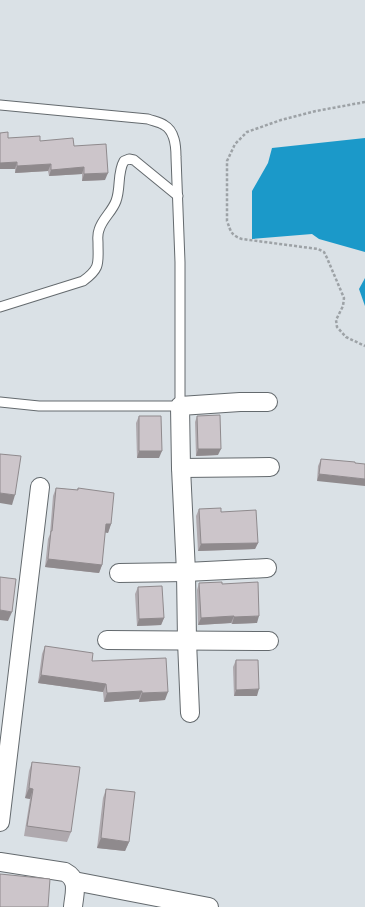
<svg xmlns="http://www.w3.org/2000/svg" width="365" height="907" viewBox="0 0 365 907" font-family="Roboto,sans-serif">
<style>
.water{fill:#1b99c9}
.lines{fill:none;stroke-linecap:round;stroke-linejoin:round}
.service-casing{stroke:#646a6e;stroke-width:11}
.minor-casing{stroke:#646a6e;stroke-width:20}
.path{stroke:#9da2a6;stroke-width:2.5;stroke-dasharray:3 2;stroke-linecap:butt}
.service{stroke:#fff;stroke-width:9}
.minor{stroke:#fff;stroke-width:18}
.wall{fill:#afa9ae}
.shaded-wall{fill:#8f8a8d}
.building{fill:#ccc5ca;stroke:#8f8a8d}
</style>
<rect width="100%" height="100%" fill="#dae1e6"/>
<g class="water">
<path d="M365 138V252L319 239 312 234 252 239V191L268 163 272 148Z"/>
<path d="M365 278V306L359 289Z"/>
</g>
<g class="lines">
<g class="service-casing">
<g id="service">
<path d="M0 105 148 119C153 121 160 122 164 125 175 131 176 146 176 157L180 262V406H39L0 402"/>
<path d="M0 307 83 281C101 268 98 263 98 243 98 239 97 235 99 230 102 219 112 212 116 201 121 188 117 173 124 161L129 159 134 160 178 196"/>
</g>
</g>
<g class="minor-casing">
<g id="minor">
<path d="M181 468 270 467"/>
<path d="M119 573 186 572 267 568"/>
<path d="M107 640 269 641"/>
<path d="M190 713 187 641 186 572 181 468 180 406 240 402H268"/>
<path d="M0 822 40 487"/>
<path d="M0 862 65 872C80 880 74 894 73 907"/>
<path d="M74 881 209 907"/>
</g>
</g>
<path class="path" d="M365 102 316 111 281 120 247 132 235 144 227 161V221C231 232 231 235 242 239L318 249 324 252 327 258 344 298 343 306 336 320 337 327 346 337 365 346"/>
<use href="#service" class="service"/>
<use href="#minor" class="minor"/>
</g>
<g class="wall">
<path d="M0 133 8 138 40 141 74 146 105 180 82 181V174L49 176 48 171 15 173V169H0Z"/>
<path d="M139 416 159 458H137L136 423Z"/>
<path d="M197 416 218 455 196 456 195 422Z"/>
<path d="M321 459 355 463 317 481 318 466Z"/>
<path d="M56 488 77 490 78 488 111 524 108 533 105 532 102 565 99 573 45 567 48 539 50 534 53 496Z"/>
<path d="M199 509 221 512 258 543 255 549 198 551 196 516Z"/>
<path d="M199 583 222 584 257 623 232 624 231 623 198 625 197 590Z"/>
<path d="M138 587 164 618 161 625 137 626 135 594Z"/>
<path d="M45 646 92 661 165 700 139 702V699L104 702 103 692 38 683 42 654Z"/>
<path d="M236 660 257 696H234L233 667Z"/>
<path d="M32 762 71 832 67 842 24 836 30 799 25 798 29 771Z"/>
<path d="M106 789 129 842 125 851 97 848 103 798Z"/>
</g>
<g class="shaded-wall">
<path d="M17 162 15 169H0V163Z"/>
<path d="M51 164 48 171 15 173 17 166Z"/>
<path d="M84 167 82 174 49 176 51 170Z"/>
<path d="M108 173 105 180 82 181 84 174Z"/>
<path d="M198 449H221L218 455 196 456Z"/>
<path d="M139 451H162L159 458H137Z"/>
<path d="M319 474 365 479V486L317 481Z"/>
<path d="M0 493 15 495 12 505 0 503Z"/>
<path d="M106 524H111L108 533 103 532Z"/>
<path d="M258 543 255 549 198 551 201 544Z"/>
<path d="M48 559 102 565 99 573 45 567Z"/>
<path d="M0 610 12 612 8 621 0 620Z"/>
<path d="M234 616 231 623 198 625 201 618Z"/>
<path d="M259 616 257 623 232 624 234 617Z"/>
<path d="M164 618 161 625 137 626 139 619Z"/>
<path d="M41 675 106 684 103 692 38 683Z"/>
<path d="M259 689 257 696H234L236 690Z"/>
<path d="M142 691 139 699 104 702 107 693Z"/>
<path d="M168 692 165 700 139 702 142 693Z"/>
<path d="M29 788 33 789 30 799 25 798Z"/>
<path d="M101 838 129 842 125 851 97 848Z"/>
</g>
<g class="building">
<path d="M8 132V138L40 136V141L73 138 74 146 106 144 108 173 84 174V167L51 170V164L17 166V162L0 163V133Z"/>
<path d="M220 415 221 449H198L197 416Z"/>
<path d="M139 416H161L162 451H139Z"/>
<path d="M0 454 21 456 15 495 0 493Z"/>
<path d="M321 459 355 462V463L365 464V479L319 474Z"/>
<path d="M56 488 78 490V488L114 493 111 524H106L102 565 48 559 51 531H52Z"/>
<path d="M221 508V512L256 510 258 543 201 544 199 509Z"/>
<path d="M0 577 16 579 12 612 0 610Z"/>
<path d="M222 582V584L258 582 259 616 234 617V616L201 618 199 583Z"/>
<path d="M162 586 164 618 139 619 138 587Z"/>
<path d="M45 646 93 653 92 661 166 658 168 692 142 693V691L107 693 106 684 41 675Z"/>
<path d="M236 660H258L259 689 236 690Z"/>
<path d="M32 762 80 767 71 832 27 826 33 789 29 788Z"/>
<path d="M106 789 135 792 129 842 101 838Z"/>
<path d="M0 874 50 879 48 907H0Z"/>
</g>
</svg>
